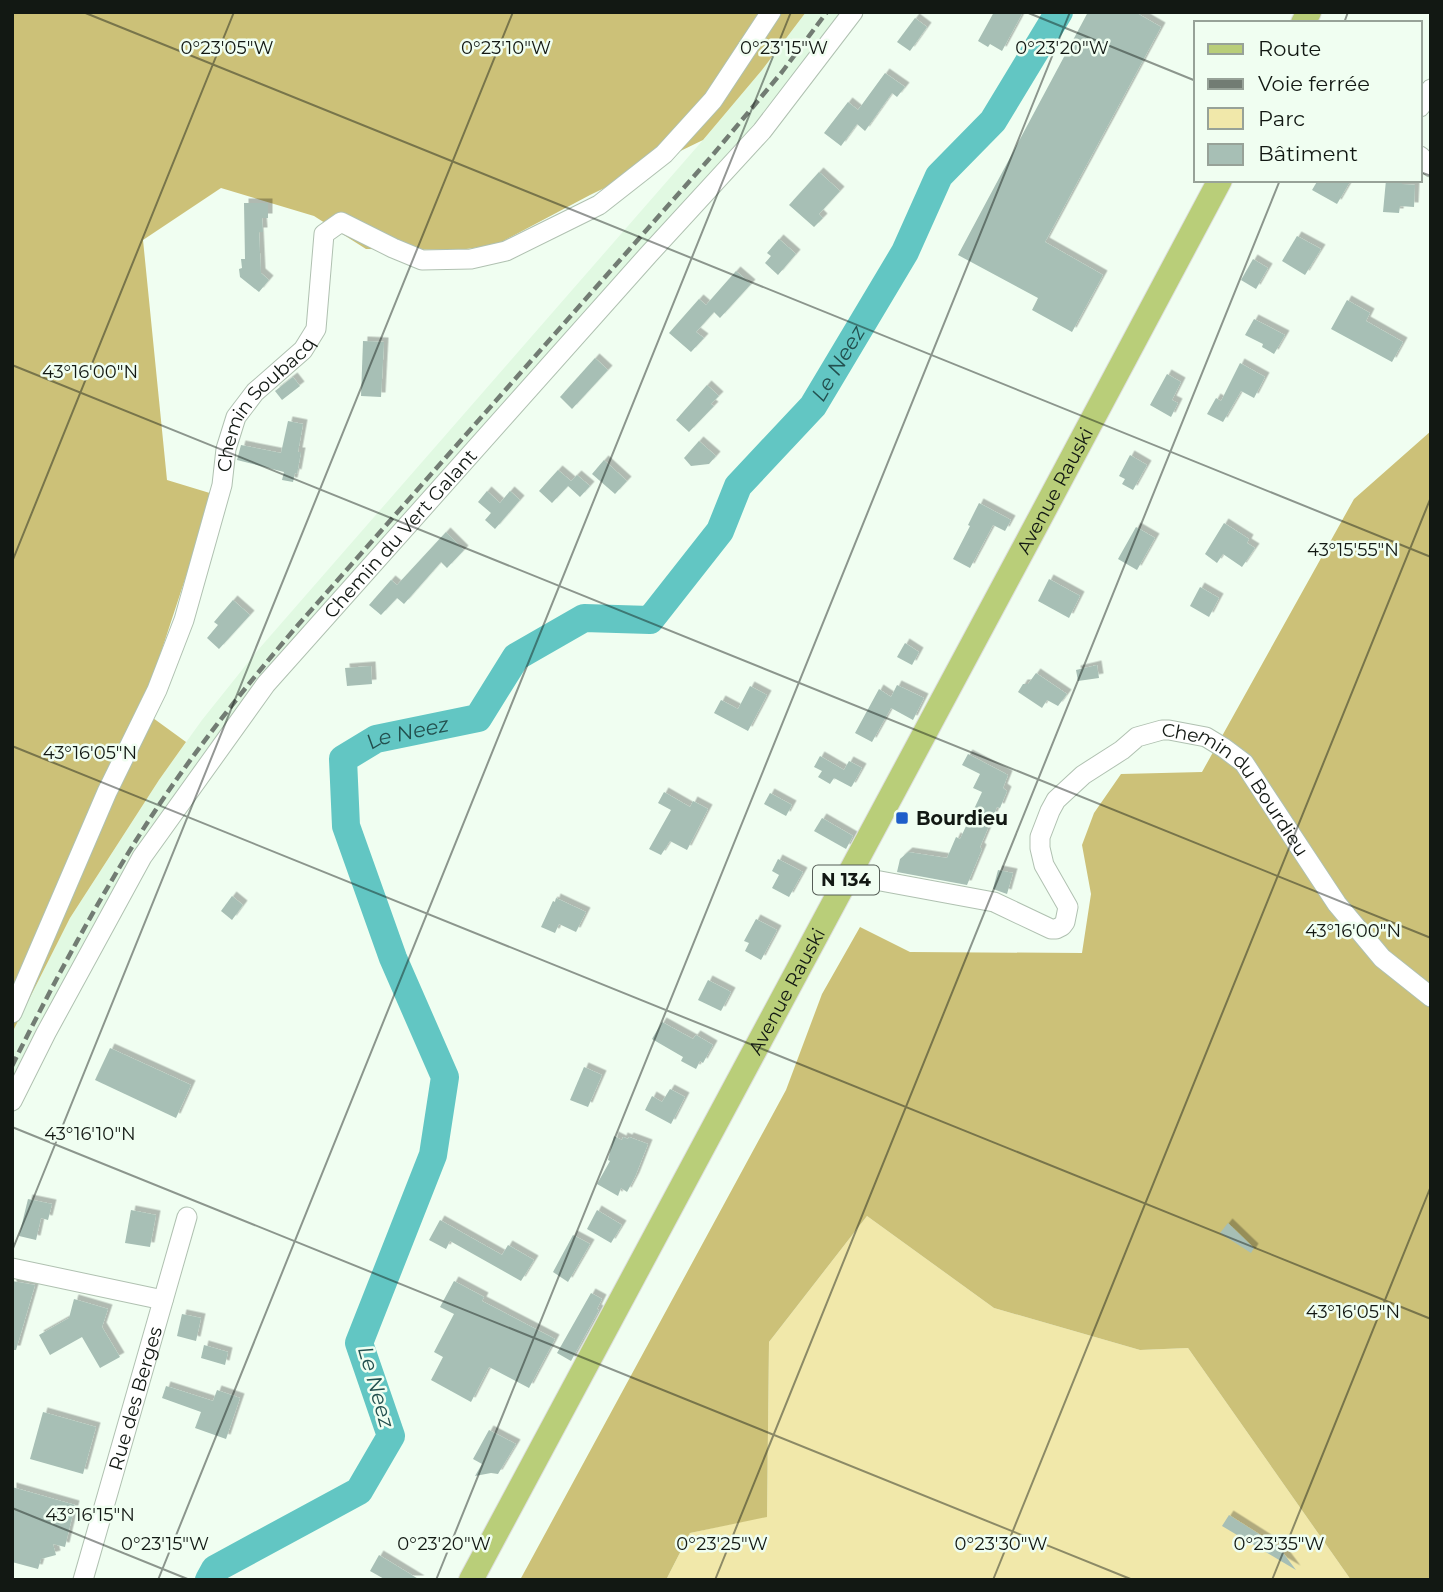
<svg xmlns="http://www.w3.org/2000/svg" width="1443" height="1592" viewBox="0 0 1443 1592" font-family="Montserrat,sans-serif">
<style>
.built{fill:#e1f9e2}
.green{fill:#f1e8aa}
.forest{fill:#ccc178}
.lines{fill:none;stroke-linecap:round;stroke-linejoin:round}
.river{stroke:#62c6c3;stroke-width:28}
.building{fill:#a7bfb5;filter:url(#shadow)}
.minor-casing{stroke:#b0c1b1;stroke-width:21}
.major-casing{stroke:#dedfde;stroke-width:26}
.minor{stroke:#fff;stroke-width:19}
.major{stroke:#b9ce79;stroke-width:24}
.rail{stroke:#727c73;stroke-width:4.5;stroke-dasharray:10 5;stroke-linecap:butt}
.ticks{fill:none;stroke:#121813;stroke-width:2;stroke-opacity:0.45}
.poi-dot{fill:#1e5eca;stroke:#f0fef1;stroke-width:2.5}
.labels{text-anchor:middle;stroke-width:5;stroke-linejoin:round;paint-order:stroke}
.shield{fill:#f0fef1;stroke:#555d56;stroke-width:2}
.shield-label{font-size:18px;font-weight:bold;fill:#121813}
.street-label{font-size:19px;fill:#121813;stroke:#f0fef1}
.poi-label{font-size:19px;font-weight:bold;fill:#121813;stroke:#f0fef1;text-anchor:start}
.water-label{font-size:21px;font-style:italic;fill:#23504f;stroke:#f0fef1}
.ticks-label{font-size:18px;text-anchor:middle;fill:#121813;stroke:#f0fef1;stroke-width:5;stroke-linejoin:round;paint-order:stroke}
</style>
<defs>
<filter id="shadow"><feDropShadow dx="4.5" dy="-4.5" stdDeviation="0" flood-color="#0004"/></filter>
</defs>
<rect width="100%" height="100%" fill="#f0fef1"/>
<path class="built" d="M806 12H840L827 32 752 127 271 665 200 758 131 863 88 934 12 1083V1033L70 918 159 780 202 720 258 650 703 140 762 70Z"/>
<path class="green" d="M867 1216 994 1308 1140 1350 1188 1348 1351 1580H666L690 1533 767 1516 769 1342Z"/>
<g class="forest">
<path d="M12 12H806L762 70 703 140 590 195 496 245 459 250 366 249 314 216 221 188 143 240 167 480 213 494 142 710 186 742 159 780 70 918 12 1033Z"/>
<path d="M1431 431V1580H1351L1188 1348 1140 1350 994 1308 867 1216 769 1342 767 1517 690 1533 666 1580H520L786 1090 822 994 860 927 910 952 1082 953 1091 894 1082 845 1094 813 1121 774 1202 772 1354 499Z"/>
</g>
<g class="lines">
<path class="river" id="s1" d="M209 1580 215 1569 359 1491 391 1436 359 1343 433 1155 445 1077 393 958 346 826 343 759 376 739 478 718 516 657 584 618 650 620 720 531 738 486 813 406 905 252 939 176 993 121 1059 12"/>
</g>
<g class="building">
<path d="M994 12H1023L1002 51 990 44 988 47 978 41Z"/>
<path d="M1088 12H1135L1161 27 1045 242 1103 275 1072 332 1032 310 1038 298 958 255Z"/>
<path d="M915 18 927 27 910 51 897 42Z"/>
<path d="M885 73 905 87 897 97 892 93 865 131 857 124 841 146 824 133 848 102 858 110Z"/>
<path d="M819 172 840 191 819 214 823 218 814 227 789 205Z"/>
<path d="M1318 180H1351L1337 204 1312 190Z"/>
<path d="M1386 180 1402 181V184L1415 185 1414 207 1400 206 1399 213 1383 212Z"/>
<path d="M244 203H268V218H262L263 232H259L261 273 269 280 259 292 240 277 239 269 242 268 241 259H245Z"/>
<path d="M1297 236 1321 249 1305 275 1282 261Z"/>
<path d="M779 239 796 254 778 275 765 263 771 256 767 253Z"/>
<path d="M1253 259 1268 268 1256 289 1241 280Z"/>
<path d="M736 271 751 284 720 318 714 312 696 332 704 338 691 352 669 333 699 299 706 305Z"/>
<path d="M1347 300 1370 313 1366 321 1403 342 1392 362 1331 329Z"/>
<path d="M1254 319 1285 335 1274 354 1262 347 1263 344 1245 335Z"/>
<path d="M363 341 384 342 381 397 361 396Z"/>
<path d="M595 358 608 370 572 409 560 397Z"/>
<path d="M1240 363 1265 377 1254 398 1241 391 1223 422 1207 414 1216 398 1221 401Z"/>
<path d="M1167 374 1181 382 1172 400 1178 403 1171 417 1150 405Z"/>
<path d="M293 377 300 386 282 400 275 391Z"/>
<path d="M707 385 719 396 711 404 714 406 689 432 676 420Z"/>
<path d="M288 421 303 424 298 452H301L297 474 295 473 293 482 282 480 284 472 237 460 241 445 281 453Z"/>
<path d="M699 441 716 456 709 464 691 466 684 458Z"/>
<path d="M1130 455 1147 465 1133 490 1122 484 1125 479 1119 476Z"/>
<path d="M604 460 627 481 615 494 592 474Z"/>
<path d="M558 470 571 481 577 475 590 486 580 497 568 486 552 503 539 491Z"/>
<path d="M487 491 500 503 510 491 520 500 495 529 485 520 491 513 478 502Z"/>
<path d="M979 503 1011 520 1005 531 993 525 970 568 953 559 970 526 968 525Z"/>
<path d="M1224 523 1249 539 1247 543 1255 548 1242 567 1223 554 1217 563 1205 554Z"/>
<path d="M1136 527 1155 538 1137 570 1118 559Z"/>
<path d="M446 532 464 550 447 568 441 562 404 604 397 598 381 615 369 605 391 580 397 585Z"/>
<path d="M1049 579 1080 596 1069 618 1038 601Z"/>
<path d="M1200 587 1219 598 1209 617 1190 606Z"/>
<path d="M233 600 250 615 219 649 207 638 218 625 214 622Z"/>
<path d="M905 643 919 652 912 665 897 657Z"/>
<path d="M1097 665 1099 678 1078 681 1076 670Z"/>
<path d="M371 666 372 684 347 686 345 668Z"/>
<path d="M1036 673 1067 694 1058 706 1047 700 1042 708 1018 692 1023 684H1028Z"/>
<path d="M897 685 924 698 913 720 891 708 872 742 855 733 879 689 891 697Z"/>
<path d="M750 686 767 695 748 731 714 713 721 700 738 709Z"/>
<path d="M968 754 1008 775 1003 788 1007 791 1000 808 997 807 980 847 982 849 967 885 897 872 900 859 908 852 947 858 956 837 960 839 982 792 973 788 980 774 962 765Z"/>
<path d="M820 756 844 770 849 761 862 768 852 786 851 787 834 778 830 784 818 777 822 771 814 767Z"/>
<path d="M664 792 690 807 693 801 708 809 687 850 670 841 661 855 649 849 671 810 658 803Z"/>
<path d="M770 793 792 805 786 816 764 804Z"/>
<path d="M822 818 853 836 846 849 814 831Z"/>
<path d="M778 859 803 872 789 897 772 888 779 875 772 871Z"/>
<path d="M998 870 1013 873 1007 894 993 889Z"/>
<path d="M232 896 243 905 232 920 221 911Z"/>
<path d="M556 898 586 912 576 932 559 924 555 933 541 927 553 901 555 902Z"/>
<path d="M756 919 777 930 761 960 745 951 749 943 744 941Z"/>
<path d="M708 980 731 992 721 1011 698 1000Z"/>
<path d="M662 1022 693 1039 696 1035 713 1045 703 1063 700 1061 696 1069 681 1061 683 1057 652 1039Z"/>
<path d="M110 1048 191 1085 176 1118 95 1080Z"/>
<path d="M584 1067 602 1075 588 1107 570 1100Z"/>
<path d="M670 1089 685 1097 671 1124 645 1110 652 1096 662 1102Z"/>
<path d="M614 1136 622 1140 623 1137 628 1139 629 1137 648 1144 635 1177 627 1192 621 1188 618 1196 597 1184 610 1161 608 1160Z"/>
<path d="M28 1199 52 1204 48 1220 41 1218 36 1240 19 1236Z"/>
<path d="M131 1210 156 1215 150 1247 125 1243Z"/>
<path d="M597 1210 622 1225 611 1243 587 1229Z"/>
<path d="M440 1220 502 1255 508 1245 534 1260 521 1281 450 1241 446 1249 429 1240Z"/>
<path d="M1228 1223 1254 1248 1251 1253 1220 1233Z"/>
<path d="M573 1235 590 1244 568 1282 553 1272Z"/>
<path d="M12 1281 35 1285 16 1350H12Z"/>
<path d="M454 1281 484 1297 482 1301 555 1339 529 1388 489 1367 471 1402 431 1380 443 1357 434 1352 454 1314 440 1307Z"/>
<path d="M591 1293 602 1299 597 1309 599 1310 571 1361 557 1353Z"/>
<path d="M74 1299 108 1309 102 1327 120 1357 100 1368 82 1337 50 1355 39 1335 69 1318Z"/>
<path d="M182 1314 201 1318 196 1341 177 1336Z"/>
<path d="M204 1345 228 1352 225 1365 201 1358Z"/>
<path d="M166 1386 213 1401 217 1390 240 1398 226 1439 195 1428 201 1412 162 1398Z"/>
<path d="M43 1412 96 1427 83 1474 30 1459Z"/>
<path d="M489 1430 516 1444 498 1474 491 1473 475 1476 482 1464 473 1459Z"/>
<path d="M12 1487 75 1505 65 1547 53 1544 56 1555 41 1559 38 1569 12 1562Z"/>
<path d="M1229 1515 1278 1546 1296 1570 1222 1526Z"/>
<path d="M379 1555 420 1580H386L370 1571Z"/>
</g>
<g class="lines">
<g class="minor-casing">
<g id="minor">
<path d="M1420 107 1431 89"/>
<path d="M1420 156 1431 167"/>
<path id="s2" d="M852 868 875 880 994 902 1051 929H1056L1062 926 1065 922 1068 907 1044 865 1040 848V837L1050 811 1056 800 1083 775 1122 750 1137 737 1162 730H1169L1206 737 1224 748 1244 763 1337 904 1382 958 1431 997"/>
<path id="s3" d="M12 1013 107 792 157 690 184 620 222 485 226 449 236 417 255 392 303 350 316 329 324 234 341 222 393 248 422 260 471 259 506 251 599 205 664 154 713 100 771 12"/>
<path id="s4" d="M12 1101 46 1033 142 857 266 684 649 254 762 131 853 12"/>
<path d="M12 1268 163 1300"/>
<path id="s5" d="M83 1580 187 1217"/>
</g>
</g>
<g class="major-casing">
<g id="major">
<path d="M1303 23 1309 12"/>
<path id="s6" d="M471 1580 1032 533 1220 180"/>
</g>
</g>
<use href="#minor" class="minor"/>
<use href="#major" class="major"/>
<path class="rail" d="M12 1066C54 982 98 899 149 820 194 751 245 687 298 625L711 157 782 72 827 12"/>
</g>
<path class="ticks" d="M83 12 1431 557M1026 12 1196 81M1344 23 1348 12M1420 172 1431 176M12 365 1431 938M12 562 234 12M12 746 1431 1319M12 1127 1133 1580M12 1251 513 12M12 1508 190 1580M158 1580 791 12M436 1580 1070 12M715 1580 1280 180M993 1580 1431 497M1272 1580 1431 1186"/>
<rect class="poi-dot" x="895" y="811" width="14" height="14" rx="3.5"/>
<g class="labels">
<rect class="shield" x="813" y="865.5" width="66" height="29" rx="5"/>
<g class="shield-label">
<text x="846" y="886">N 134</text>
</g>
<g class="street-label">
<text dy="7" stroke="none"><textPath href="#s3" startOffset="665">Chemin Soubacq</textPath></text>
<text dy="7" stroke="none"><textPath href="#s6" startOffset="1236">Avenue Rauski</textPath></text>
<text dy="7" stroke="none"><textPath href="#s4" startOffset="691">Chemin du Vert Galant</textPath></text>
<text dy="7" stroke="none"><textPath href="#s2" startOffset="588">Chemin du Bourdieu</textPath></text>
<text dy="7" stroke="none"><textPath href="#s6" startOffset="668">Avenue Rauski</textPath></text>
<text dy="7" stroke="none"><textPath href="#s5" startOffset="189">Rue des Berges</textPath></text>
</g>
<g class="poi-label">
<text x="916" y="825">Bourdieu</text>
</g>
<g class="water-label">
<text dy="7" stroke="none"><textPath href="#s1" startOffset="1636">Le Neez</textPath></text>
<text dy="7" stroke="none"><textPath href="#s1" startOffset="1027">Le Neez</textPath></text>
<text transform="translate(376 1387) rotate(74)" y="7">Le Neez</text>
</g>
</g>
<g class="ticks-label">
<text x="227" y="54">0°23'05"W</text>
<text x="506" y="54">0°23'10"W</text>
<text x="784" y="54">0°23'15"W</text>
<text x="1062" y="54">0°23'20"W</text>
<text x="90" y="378">43°16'00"N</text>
<text x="1353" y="556">43°15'55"N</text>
<text x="90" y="759">43°16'05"N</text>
<text x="1353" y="937">43°16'00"N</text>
<text x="90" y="1140">43°16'10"N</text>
<text x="1353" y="1318">43°16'05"N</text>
<text x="90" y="1521">43°16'15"N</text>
<text x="165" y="1550">0°23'15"W</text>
<text x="444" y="1550">0°23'20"W</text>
<text x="722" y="1550">0°23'25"W</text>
<text x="1001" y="1550">0°23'30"W</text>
<text x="1279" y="1550">0°23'35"W</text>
</g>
<rect width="1443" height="1592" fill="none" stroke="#121813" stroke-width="28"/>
<rect x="1194" y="21" width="228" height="161" fill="#f0fef1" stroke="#97a298" stroke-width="2"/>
<rect x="1208" y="44" width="35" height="10" fill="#b9ce79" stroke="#97a298" stroke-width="2"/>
<text x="1258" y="56" font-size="21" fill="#121813">Route</text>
<rect x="1208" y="79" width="35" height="10" fill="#727c73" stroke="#97a298" stroke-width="2"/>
<text x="1258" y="91" font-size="21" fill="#121813">Voie ferrée</text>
<rect x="1208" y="108" width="35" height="21" fill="#f1e8aa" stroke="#97a298" stroke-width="2"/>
<text x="1258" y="126" font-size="21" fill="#121813">Parc</text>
<rect x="1208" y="144" width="35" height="21" fill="#a7bfb5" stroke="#97a298" stroke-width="2"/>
<text x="1258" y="161" font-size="21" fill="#121813">Bâtiment</text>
</svg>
